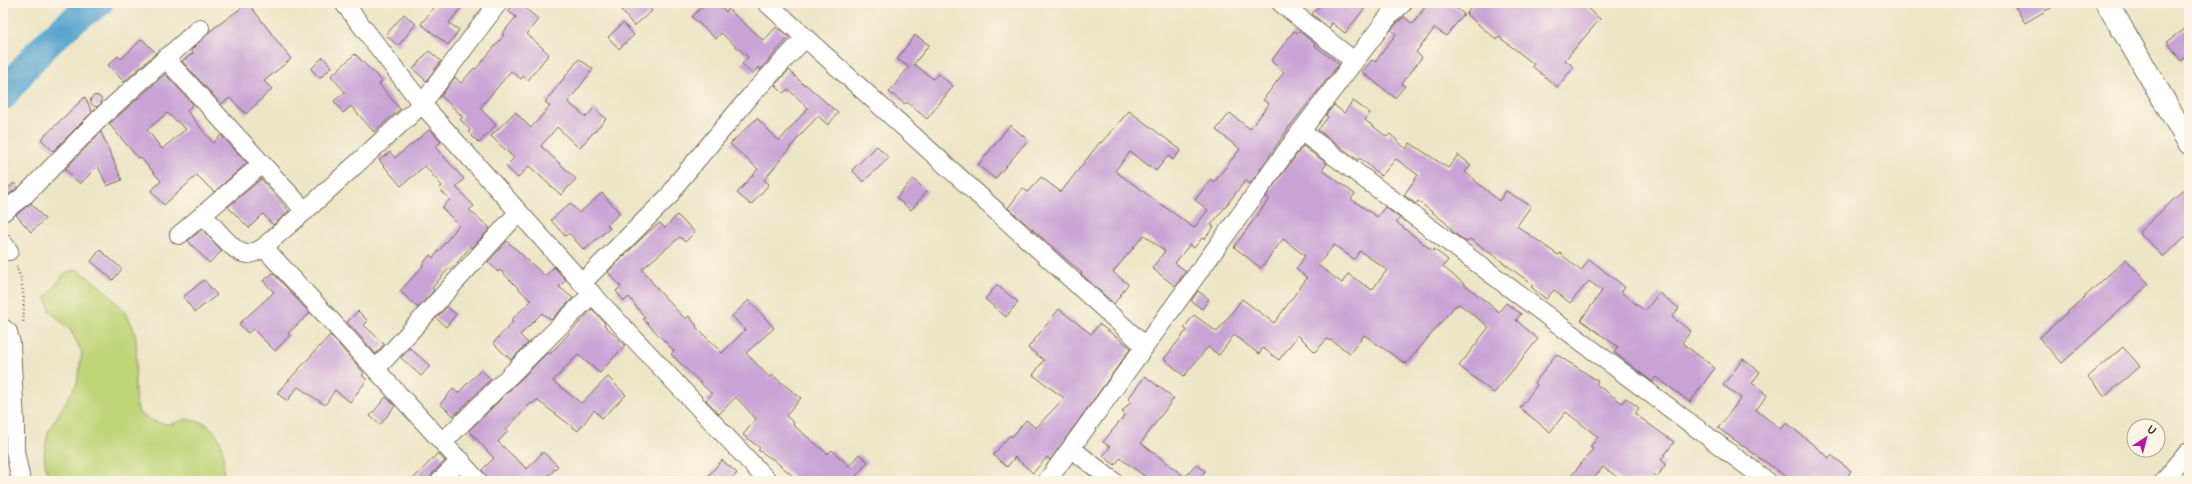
<svg xmlns="http://www.w3.org/2000/svg" width="2192" height="484" viewBox="0 0 2192 484" font-family="Pangolin,sans-serif">
<style>
.green{fill:#c0d478;stroke:#7e7f4b}
.lines{fill:none;stroke-linecap:round;stroke-linejoin:round}
.river{stroke:#55a3ce;stroke-width:29}
.building{fill:#c9a2d6;fill-rule:evenodd}
.minor-casing{stroke:#796b59;stroke-width:20}
.secondary-casing{stroke:#796b59;stroke-width:24}
.path{stroke:#796b59;stroke-width:2.5;stroke-dasharray:1 3;stroke-linecap:butt}
.minor{stroke:#fff;stroke-width:18}
.secondary{stroke:#fff;stroke-width:22}
</style>
<rect width="100%" height="100%" fill="#fcf5e5"/>
<filter id="ink" filterUnits="userSpaceOnUse"><feTurbulence type="fractalNoise" baseFrequency=".025" numOctaves="2"/><feDisplacementMap in="SourceGraphic" scale="8" xChannelSelector="R" yChannelSelector="G"/><feConvolveMatrix kernelMatrix="1 2 1 2 8 2 1 2 1" color-interpolation-filters="sRGB"/></filter>
<filter id="wash" filterUnits="userSpaceOnUse"><feTurbulence type="fractalNoise" baseFrequency=".012" numOctaves="4" result="noise"/><feDisplacementMap in="SourceGraphic" scale="16" xChannelSelector="R" yChannelSelector="G"/><feGaussianBlur stdDeviation="0.9" result="paint"/><feColorMatrix in="noise" values="0 0 0 0 0 0 0 0 0 0 0 0 0 0 0 0 0 1.4 0 .05"/><feComposite in="paint" operator="in"/></filter>
<g filter="url(#wash)">
<rect width="100%" height="100%" fill="#ece5c6"/>
<path class="green" d="M77 269C100 286 132 308 136 340 139 365 130 387 139 413 157 423 166 429 185 419 191 421 201 421 206 424 226 438 224 460 223 481H48L44 455 48 432 77 383 82 352 71 331 50 311 46 298 64 274Z"/>
<g class="lines">
<path class="river" d="M3 96C29 60 60 26 99 3"/>
</g>
<g id="blocks">
<g class="building">
<path d="M248 3 291 59 264 81 272 89 246 114 230 98 221 104 182 61 193 53 191 50 210 31Z"/>
<path d="M438 3H465L449 23 459 30 448 45 421 24Z"/>
<path d="M515 3H519L538 19 527 34 549 54 528 80 523 76 521 79 511 71 480 108 496 125 479 143 468 132 470 130 460 119 463 117 441 96 455 77 461 83 474 68 476 69 504 35 502 34 516 17 508 11Z"/>
<path d="M629 3H646L652 11 634 26 621 10Z"/>
<path d="M705 3H716L726 12 728 9 764 41 776 27 789 37 760 70 758 67 752 74 742 64 748 57 721 33 716 39 692 17Z"/>
<path d="M1322 3H1369L1345 33 1332 23 1329 28 1312 14Z"/>
<path d="M1428 3H1449L1464 14 1446 36 1435 28 1416 52 1422 57 1402 84 1405 86 1395 98 1362 72 1372 60 1375 62 1396 34 1391 30 1397 23 1404 17 1413 24Z"/>
<path d="M1475 3H1581L1600 19 1565 60 1574 67 1557 87 1532 66 1534 64 1499 37 1497 40 1466 14Z"/>
<path d="M2013 3H2059L2025 23Z"/>
<path d="M404 14 416 24 398 46 386 35Z"/>
<path d="M623 23 634 35 619 49 608 37Z"/>
<path d="M2189 26V55L2181 61 2167 42Z"/>
<path d="M1294 31 1297 33 1299 31 1315 44 1314 45 1339 64 1290 126 1250 184 1246 180 1211 225 1214 227 1204 239 1202 238 1194 248 1190 244 1175 263 1186 271 1175 286 1152 268 1165 251 1144 235 1113 272 1128 284 1114 304 1081 274 1082 273 1008 208 1023 188 1028 192 1041 177 1061 192 1100 142 1101 143 1129 111 1181 150 1173 160 1168 156 1156 171 1130 152 1115 171 1194 228 1208 210 1195 200 1211 179 1214 182 1240 149 1216 130 1230 113 1250 129 1269 104 1263 100 1284 72 1271 61Z"/>
<path d="M915 35 929 45 914 64 933 79 938 74 953 86 927 119 907 102 905 104 889 92 909 67 897 59Z"/>
<path d="M142 39 156 53 124 82 108 65 118 56 121 59Z"/>
<path d="M429 51 441 61 426 81 413 69Z"/>
<path d="M355 54 382 81 379 84 400 109 374 132 351 106 343 113 334 101 345 92 331 76Z"/>
<path d="M323 57 332 67 320 78 311 69Z"/>
<path d="M579 59 593 69 568 102 586 117 594 108 606 119 579 148 557 127 541 146 576 179 561 195 529 166 518 178 506 166 514 158 491 136 515 112 531 128 550 106 545 102Z"/>
<path d="M789 70 804 85 805 84 838 113 828 125 818 116 802 133 764 180 769 184 751 205 737 193 758 169 730 144 757 118 779 141 808 108 788 89 783 93 775 85Z"/>
<path d="M165 74 193 104 187 111 213 143 221 135 247 163 214 192 197 175 164 205 151 191 161 181 140 157 138 158 109 124ZM167 113 186 129 162 149 147 130Z"/>
<circle cx="96" cy="101" r="5.5"/>
<path d="M85 97 92 112 53 151 41 139Z"/>
<path d="M1353 101 1370 113 1365 120 1387 137 1390 134 1406 149 1410 143 1448 168 1458 155 1471 165 1465 172 1499 201 1506 191 1531 206 1517 226 1558 255 1560 253 1581 271 1589 259 1625 287 1621 292 1645 311 1659 293 1679 308 1672 317 1691 331 1682 343 1715 368 1690 402 1656 377 1652 382 1650 380 1614 352 1618 347 1581 320 1602 291 1589 281 1570 303 1554 290 1546 299 1531 287 1533 285 1493 255 1470 239 1466 242 1454 233 1446 223 1418 201 1416 204 1404 195 1418 175 1396 159 1381 176 1360 158 1358 160 1318 130 1328 117 1326 115 1334 105 1344 113Z"/>
<path d="M1010 125 1028 140 995 179 978 165Z"/>
<path d="M430 129 441 142 435 147 464 179 456 187 474 206 469 210 490 228 472 248 471 246 451 270 449 268 432 288 434 290 418 308 400 291 423 266 422 265 430 255 433 258 459 225 442 208 450 199 439 189 442 186 425 166 401 186 379 160 390 152 395 158Z"/>
<path d="M101 132 122 180 107 186 98 166 80 184 65 169Z"/>
<path d="M877 146 889 158 863 182 852 170Z"/>
<path d="M1303 146 1327 164 1322 170 1355 194 1351 199 1377 217 1385 207 1400 218 1396 222 1433 251 1434 249 1448 260 1443 267 1499 312 1506 303 1521 314 1516 320 1538 339 1494 393 1459 366 1489 327 1459 304 1457 306 1456 305 1406 364 1364 335 1350 353 1331 340 1330 341 1327 339 1315 352 1298 335 1279 360 1263 348 1259 354 1234 335 1219 355 1208 347 1184 376 1164 359 1187 330 1184 328 1194 315 1217 332 1242 299 1274 323 1307 278 1296 269 1305 256 1283 239 1261 268 1234 247 1269 199 1266 196ZM1334 245 1354 259 1360 251 1387 270 1372 290 1348 274 1342 283 1318 265Z"/>
<path d="M261 179 289 211 273 225 263 214 249 228 228 207Z"/>
<path d="M913 179 927 191 911 210 896 198Z"/>
<path d="M14 183 18 187 4 198 3 192Z"/>
<path d="M2189 185V233L2163 257 2139 232Z"/>
<path d="M602 193 620 213 607 225 610 228 584 250 569 233 565 236 551 220 570 203 579 213Z"/>
<path d="M31 203 45 219 31 232 16 215Z"/>
<path d="M677 215 695 232 685 242 680 237 642 269 659 291 685 319 689 316 697 326 696 327 722 353 745 330 732 316 749 300 774 328 746 353 770 378 772 375 801 398 786 416 794 423 793 425 828 454 832 450 849 466 859 454 868 462 852 481H799L774 460 758 450 760 448 743 435 756 419 736 397 719 414 706 400 712 394 671 354 674 351 643 319 645 318 629 297 624 301 616 291 621 287 608 272 646 234 660 223 665 228Z"/>
<path d="M202 229 222 251 209 263 188 241Z"/>
<path d="M507 241 545 276 554 267 566 280 559 287 573 298 551 320 542 313 520 335 528 343 511 360 493 343 513 322 511 320 531 301 500 270 498 272 488 262Z"/>
<path d="M100 250 122 269 113 280 91 261Z"/>
<path d="M2126 259 2149 284 2062 363 2039 338Z"/>
<path d="M273 273 310 313 288 333 290 335 275 351 253 329 248 333 239 324 274 292 263 281Z"/>
<path d="M204 280 217 295 195 312 183 297Z"/>
<path d="M997 285 1018 302 1006 317 985 299Z"/>
<path d="M1198 291 1209 299 1202 309 1191 301Z"/>
<path d="M447 307 456 314 446 327 436 318Z"/>
<path d="M592 309 605 323 604 325 625 345 600 373 578 355 553 381 581 403 608 377 626 395 602 418 594 410 578 431 537 400 532 404 531 403 506 429 508 431 498 442 527 469 543 452 558 466 543 481H488L482 470 494 458 469 431 548 352 550 354Z"/>
<path d="M1059 309 1091 334 1099 324 1131 348 1050 460 1047 457 1033 473 1015 457 1007 467 993 455 1010 435 1012 437 1026 420 1036 428 1064 398 1033 375 1044 360 1028 348Z"/>
<path d="M358 311 368 321 364 325 384 344 376 354 347 322Z"/>
<path d="M330 335 364 373 362 375 367 380 350 402 335 390 325 405 298 387 287 401 277 393Z"/>
<path d="M2123 347 2140 366 2105 396 2088 377Z"/>
<path d="M410 348 430 366 421 376 401 358Z"/>
<path d="M1556 354 1598 381 1596 384 1622 403 1626 398 1639 408 1635 414 1674 442 1661 460 1666 464 1657 477 1654 474 1649 481H1623L1603 467 1592 481H1567L1593 449 1590 447 1598 437 1566 412 1550 432 1520 408 1537 385 1535 383Z"/>
<path d="M1743 359 1760 372 1752 383 1767 395 1756 410 1781 429 1787 423 1829 458 1831 455 1851 471 1844 481H1792L1718 428 1741 398 1723 385Z"/>
<path d="M481 370 491 379 454 416 440 404 453 389 458 393Z"/>
<path d="M1145 376 1174 398 1141 443 1185 477 1196 464 1205 471 1198 481H1151L1120 458 1115 465 1103 456 1110 447 1103 442 1125 415 1122 412 1131 401 1128 399Z"/>
<path d="M386 397 395 406 380 425 370 416Z"/>
<path d="M438 453 445 461 432 474 430 481H411Z"/>
<path d="M722 460 737 473 730 481H704Z"/>
</g>
</g>
</g>
<g filter="url(#ink)">
<use href="#blocks" fill-opacity="0" stroke="#796b59" stroke-width="1"/>
<g class="lines">
<g class="minor-casing">
<g id="minor">
<path d="M498 3 422 104 592 294 768 481"/>
<path d="M767 3 1145 346"/>
<path d="M1281 3 1354 61"/>
<path d="M165 58 305 211 268 243V252L478 481"/>
<path d="M1301 131 1767 481"/>
<path d="M305 211 422 104 344 3"/>
<path d="M3 212 25 195 103 115 200 28"/>
<path d="M203 215C212 224 234 254 247 254 254 254 261 249 267 245"/>
<path d="M179 235 262 164"/>
<path d="M3 243 9 251"/>
<path d="M582 283 669 196 679 181 752 94 805 38"/>
<path d="M3 328 8 332 11 344 15 424V451L21 481"/>
<path d="M376 369 518 213"/>
<path d="M443 442 592 294"/>
<path d="M1072 449 1113 481"/>
<path d="M440 481 461 460"/>
<path d="M1047 481 1301 131 1389 16 1403 3"/>
<path d="M2164 481 2189 451"/>
</g>
</g>
<g class="secondary-casing">
<path id="secondary" d="M2107 3 2189 143"/>
</g>
<path class="path" d="M16 266C25 286 24 303 23 325"/>
<use href="#minor" class="minor"/>
<use href="#secondary" class="secondary"/>
</g>
</g>
<rect width="2192" height="484" fill="none" stroke="#fcf5e5" stroke-width="16"/>
<g transform="translate(2146 438) rotate(36)"><circle r="19" fill="#fcf5e5" stroke="#afa495"/>
<path d="M0-3L7 15L0 10L-7 15Z" fill="#b5179e"/>
<text y="-6" font-size="11" font-weight="bold" text-anchor="middle" fill="#3b2a1e">U</text>
</g>
</svg>
